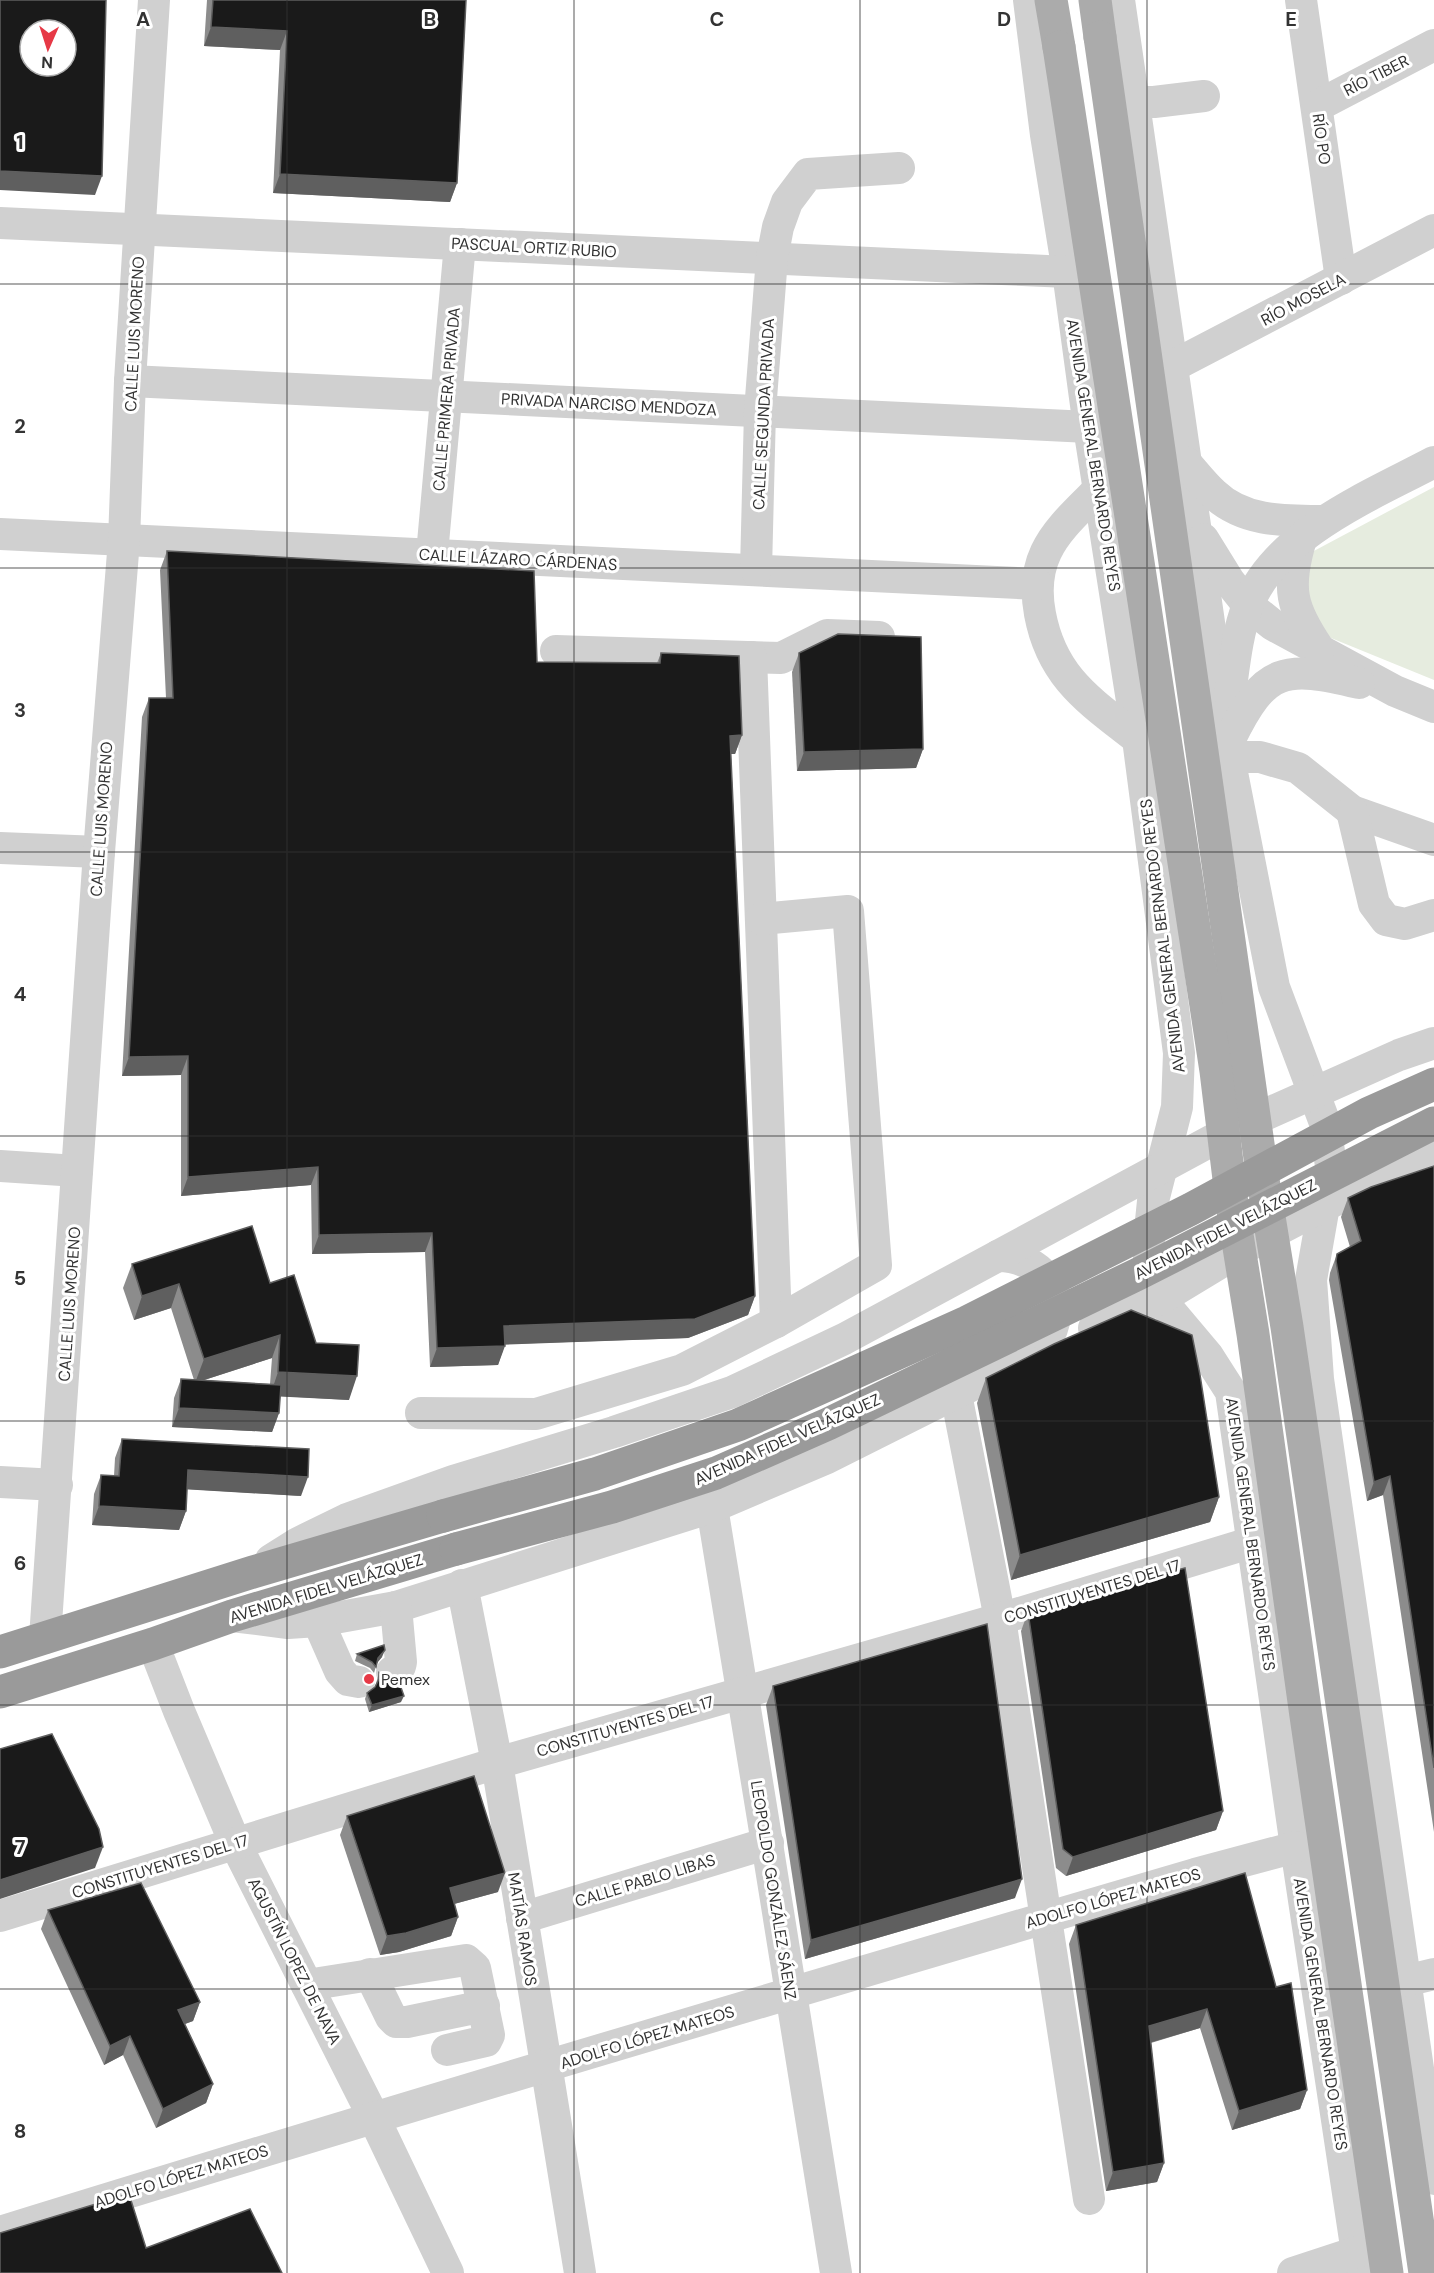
<svg xmlns="http://www.w3.org/2000/svg" width="1434" height="2273" viewBox="0 0 1434 2273" font-family="'DM Sans',sans-serif">
<style>
.green{fill:#e6ecdf}
.lines{fill:none;stroke-linecap:round;stroke-linejoin:round}
.minor{stroke:#d0d0d0;stroke-width:32}
.major{stroke:#ababab;stroke-width:33}
.highway{stroke:#9a9a9a;stroke-width:33}
.major-bridge{stroke:#ababab;stroke-width:33}
.highway-bridge{stroke:#9a9a9a;stroke-width:33}
.wall{fill:#8c8c8c;fill-rule:evenodd}
.shaded-wall{fill:#5f5f5f}
.building{fill:#1a1a1a;stroke:#5f5f5f;stroke-width:1.5;fill-rule:evenodd}
.grid{fill:none;stroke:#333;stroke-width:1.5;stroke-opacity:0.55}
.poi-dot{fill:#e63946;stroke:#fff;stroke-width:2}
.labels{text-anchor:middle;stroke-width:6;stroke-linejoin:round;paint-order:stroke}
.street-label{font-size:16px;fill:#333;stroke:#fff}
.poi-label{font-size:16px;fill:#333;stroke:#fff;text-anchor:start}
.grid-label{font-size:20px;text-anchor:middle;font-weight:bold;fill:#333;stroke:#fff;stroke-width:6;stroke-linejoin:round;paint-order:stroke}
</style>
<rect width="100%" height="100%" fill="#fff"/>
<path class="green" d="M1434 487V680L1331 638 1315 625 1302 596 1312 552Z"/>
<g class="lines">
<g class="minor">
<path d="M1029 0 1046 135 1068 272 1089 427 1138 739 1179 1053 1177 1107 1153 1201 1148 1250 1150 1263 1160 1299 1208 1356 1231 1392 1296 1847 1360 2273"/>
<path d="M1119 0 1227 747 1274 987 1325 1123 1331 1166 1311 1280 1318 1379 1434 2179"/>
<path d="M1301 0 1341 279"/>
<path d="M1133 102H1154L1204 96"/>
<path d="M1317 106 1434 45"/>
<path d="M0 223 1068 272"/>
<path d="M1171 367 1434 230"/>
<path d="M130 381 1089 427"/>
<path d="M1185 462C1194 472 1203 484 1213 493 1243 522 1284 521 1323 521"/>
<path d="M1099 489C1081 508 1057 528 1046 552 1037 571 1036 593 1040 614 1052 678 1090 701 1138 739"/>
<path d="M0 534 1037 584"/>
<path d="M1203 539 1229 581 1248 605 1273 625 1395 691 1434 707"/>
<path d="M1301 539C1286 588 1291 608 1319 649"/>
<path d="M432 554 460 244"/>
<path d="M756 570 760 411 772 258 778 227 787 202 808 174 899 168"/>
<path d="M556 651 781 658 827 635 879 637"/>
<path d="M751 657 776 1322"/>
<path d="M1230 695C1234 666 1237 633 1248 605 1277 533 1370 496 1434 462"/>
<path d="M1230 739C1265 667 1284 665 1359 683"/>
<path d="M1229 757H1260L1298 768 1352 811 1434 840"/>
<path d="M1352 811 1374 904 1386 920 1405 924 1434 915"/>
<path d="M0 848 99 852"/>
<path d="M0 1166 77 1171"/>
<path d="M998 1256C1054 1257 1074 1312 1037 1353"/>
<path d="M1094 1328 1160 1299 1251 1244 1323 1206 1434 1153"/>
<path d="M956 1394 1000 1619 1089 2199"/>
<path d="M421 1413 536 1414 682 1370 776 1322 876 1265 848 911 761 919"/>
<path d="M0 1482 57 1485"/>
<path d="M712 1507C755 1762 794 2018 836 2273"/>
<path d="M271 1560 298 1543 347 1519 453 1481 614 1432 732 1392 844 1339 1233 1129 1399 1055 1434 1043"/>
<path d="M462 1585 497 1763 580 2273"/>
<path d="M232 1616 288 1623 318 1621 396 1607 712 1507 827 1458 1024 1359"/>
<path d="M318 1621 340 1671 348 1680 359 1682"/>
<path d="M45 1638 99 852 124 540 130 381 154 0"/>
<path d="M153 1644 179 1711 235 1843 373 2116 448 2273"/>
<path d="M392 1672 400 1666 401 1662 396 1607"/>
<path d="M0 1916 497 1763 1000 1619 1253 1542"/>
<path d="M522 1918 768 1843"/>
<path d="M370 1974 391 2017 396 2022H407L484 2006"/>
<path d="M1405 1981 1434 1974"/>
<path d="M307 1985 466 1960 475 1968 489 2035 486 2041 447 2050"/>
<path d="M0 2232C397 2109 796 1991 1195 1874L1296 1847"/>
<path d="M1293 2273 1357 2252"/>
</g>
<g class="major">
<path d="M1051 0 1059 47"/>
<path d="M1095 0 1100 37"/>
</g>
<g class="highway">
<path d="M0 1652 253 1572 443 1516"/>
<path d="M0 1692 153 1644 232 1616 456 1549"/>
</g>
<g class="major-bridge">
<path d="M1100 37 1264 1186 1287 1327 1425 2273"/>
<path d="M1059 47 1216 1071 1232 1204 1253 1334 1306 1716 1387 2273"/>
</g>
<g class="highway-bridge">
<path d="M443 1516 595 1474 738 1425 967 1322 1191 1209 1369 1113 1434 1084"/>
<path d="M456 1549 612 1507 716 1473 828 1424 1138 1274 1434 1123"/>
</g>
</g>
<g class="wall">
<path d="M207 0H466L457 183 450 202 273 193 280 50 204 46Z"/>
<path d="M167 551 537 662 657 663 661 653 742 735 735 754H731L755 1296 748 1315 688 1338 505 1344 498 1365 430 1367 425 1252 312 1254 311 1185 181 1196V1075L122 1076 142 717 149 698H166L160 570Z"/>
<path d="M799 653 923 749 916 768 797 771 792 672Z"/>
<path d="M1434 1166V1832L1383 1495 1367 1501 1329 1280 1330 1273 1337 1254 1350 1247 1341 1217 1348 1198Z"/>
<path d="M132 1264 270 1283 316 1343 349 1400 280 1396 279 1413 272 1432 172 1427 174 1398 181 1379 194 1380 171 1308 134 1320 123 1288ZM272 1358 270 1384 204 1380Z"/>
<path d="M986 1378 1219 1497 1210 1522 1011 1580 977 1403Z"/>
<path d="M122 1439 301 1496 187 1489 186 1511 179 1530 92 1525 94 1494 101 1475 114 1476 115 1458Z"/>
<path d="M1028 1612 1223 1811 1216 1830 1066 1876 1056 1868 1021 1631Z"/>
<path d="M357 1654 382 1657 377 1663 374 1673 370 1668 355 1661Z"/>
<path d="M379 1673 401 1702 369 1712 365 1699 367 1693 375 1687Z"/>
<path d="M773 1686 1015 1898 805 1959 766 1705Z"/>
<path d="M347 1816 498 1892 454 1904 458 1917 451 1936 399 1952 380 1955 340 1835Z"/>
<path d="M48 1910 200 2002 193 2021 185 2024 213 2084 206 2103 156 2128 123 2055 104 2065 41 1929Z"/>
<path d="M1076 1925 1276 1987 1307 2090 1300 2109 1232 2130 1200 2028 1151 2043 1164 2163 1157 2182 1106 2191 1069 1944Z"/>
</g>
<g class="shaded-wall">
<path d="M211 27 287 31 280 50 204 46Z"/>
<path d="M0 171 102 176 95 195 0 190Z"/>
<path d="M280 174 457 183 450 202 273 193Z"/>
<path d="M742 735 735 754H723L730 736Z"/>
<path d="M923 749 916 768 797 771 804 752Z"/>
<path d="M188 1056 181 1075 122 1076 129 1057Z"/>
<path d="M318 1167 311 1185 181 1196 188 1177Z"/>
<path d="M432 1233 425 1252 312 1254 319 1235Z"/>
<path d="M179 1284 171 1308 134 1320 142 1296Z"/>
<path d="M755 1296 748 1315 688 1338 497 1345 504 1326Z"/>
<path d="M280 1335 272 1358 195 1383 204 1359Z"/>
<path d="M505 1346 498 1365 430 1367 437 1348Z"/>
<path d="M278 1372 357 1376 349 1400 270 1396Z"/>
<path d="M179 1408 279 1413 272 1432 172 1427Z"/>
<path d="M188 1470 308 1477 301 1496 181 1489Z"/>
<path d="M1390 1476 1383 1495 1367 1501 1374 1482Z"/>
<path d="M1219 1497 1210 1522 1011 1580 1020 1555Z"/>
<path d="M99 1506 186 1511 179 1530 92 1525Z"/>
<path d="M385 1650 382 1657 376 1664 378 1658Z"/>
<path d="M404 1696 401 1702 369 1712 372 1705Z"/>
<path d="M1223 1811 1216 1830 1066 1876 1073 1857Z"/>
<path d="M103 1847 95 1868 0 1899V1880Z"/>
<path d="M505 1873 498 1892 443 1907 450 1888Z"/>
<path d="M1022 1879 1015 1898 805 1959 811 1940Z"/>
<path d="M458 1917 451 1936 399 1952 380 1955 387 1936Z"/>
<path d="M200 2002 193 2021 171 2029 178 2010Z"/>
<path d="M1207 2009 1200 2028 1142 2045 1149 2026Z"/>
<path d="M130 2036 123 2055 104 2065 110 2046Z"/>
<path d="M213 2084 206 2103 156 2128 163 2109Z"/>
<path d="M1307 2090 1300 2109 1232 2130 1239 2111Z"/>
<path d="M1164 2163 1157 2182 1106 2191 1113 2172Z"/>
</g>
<g class="building">
<path d="M0 0H106L102 176 0 171ZM30 30H66V66H30Z"/>
<path d="M213 0H466L457 183 280 174 287 31 211 27Z"/>
<path d="M167 551 534 571 537 662 660 663 661 653 739 656 742 735 730 736 755 1296 695 1319 504 1326 505 1346 437 1348 432 1233 319 1235 318 1167 188 1177V1056L129 1057 149 698H173Z"/>
<path d="M838 634 921 637 923 749 804 752 799 653Z"/>
<path d="M1434 1166V1768L1390 1476 1374 1482 1336 1261 1337 1254 1361 1241 1348 1198 1371 1187Z"/>
<path d="M252 1226 270 1283 294 1275 316 1343 359 1345 357 1376 278 1372 280 1335 204 1359 179 1284 142 1296 132 1264Z"/>
<path d="M1131 1310 1192 1335 1200 1375 1219 1497 1020 1555 986 1378 1054 1344Z"/>
<path d="M181 1379 281 1385 279 1413 179 1408Z"/>
<path d="M122 1439 309 1449 308 1477 188 1470 186 1511 99 1506 101 1475 119 1476Z"/>
<path d="M1185 1568 1223 1811 1073 1857 1063 1849 1028 1612 1086 1595Z"/>
<path d="M987 1624 1022 1879 811 1940 773 1686Z"/>
<path d="M384 1645 385 1650 378 1658 376 1667 372 1662 357 1654Z"/>
<path d="M379 1673 387 1682H399L404 1696 372 1705 367 1693 375 1687 379 1679Z"/>
<path d="M52 1734 99 1829 103 1847 0 1880V1749Z"/>
<path d="M474 1776 505 1873 450 1888 458 1917 406 1933 387 1936 347 1816Z"/>
<path d="M1245 1873 1276 1987 1291 1983 1307 2090 1239 2111 1207 2009 1149 2026 1164 2163 1113 2172 1076 1925Z"/>
<path d="M141 1883 200 2002 178 2010 213 2084 163 2109 130 2036 110 2046 48 1910Z"/>
<path d="M129 2194 146 2248 250 2209 282 2273H0V2233Z"/>
</g>
<path class="grid" d="M287 0V2273M574 0V2273M860 0V2273M1147 0V2273M0 284H1434M0 568H1434M0 852H1434M0 1136H1434M0 1421H1434M0 1705H1434M0 1989H1434"/>
<circle class="poi-dot" cx="369" cy="1679" r="6"/>
<g class="labels">
<g class="street-label">
<text transform="translate(1376 75) rotate(-27)" y="6">RÍO TIBER</text>
<text transform="translate(1322 139) rotate(82)" y="6">RÍO PO</text>
<text transform="translate(534 247) rotate(3)" y="6">PASCUAL ORTIZ RUBIO</text>
<text transform="translate(1303 299) rotate(-28)" y="6">RÍO MOSELA</text>
<text transform="translate(134 334) rotate(-87)" y="6">CALLE LUIS MORENO</text>
<text transform="translate(446 399) rotate(-85)" y="6">CALLE PRIMERA PRIVADA</text>
<text transform="translate(609 404) rotate(3)" y="6">PRIVADA NARCISO MENDOZA</text>
<text transform="translate(763 414) rotate(-87)" y="6">CALLE SEGUNDA PRIVADA</text>
<text transform="translate(1094 455) rotate(81)" y="6">AVENIDA GENERAL BERNARDO REYES</text>
<text transform="translate(518 559) rotate(3)" y="6">CALLE LÁZARO CÁRDENAS</text>
<text transform="translate(101 819) rotate(-86)" y="6">CALLE LUIS MORENO</text>
<text transform="translate(1162 936) rotate(-97)" y="6">AVENIDA GENERAL BERNARDO REYES</text>
<text transform="translate(1225 1229) rotate(-27)" y="6">AVENIDA FIDEL VELÁZQUEZ</text>
<text transform="translate(69 1304) rotate(-86)" y="6">CALLE LUIS MORENO</text>
<text transform="translate(787 1439) rotate(-24)" y="6">AVENIDA FIDEL VELÁZQUEZ</text>
<text transform="translate(1251 1534) rotate(82)" y="6">AVENIDA GENERAL BERNARDO REYES</text>
<text transform="translate(326 1588) rotate(-17)" y="6">AVENIDA FIDEL VELÁZQUEZ</text>
<text transform="translate(1092 1591) rotate(-17)" y="6">CONSTITUYENTES DEL 17</text>
<text transform="translate(625 1726) rotate(-16)" y="6">CONSTITUYENTES DEL 17</text>
<text transform="translate(160 1866) rotate(-17)" y="6">CONSTITUYENTES DEL 17</text>
<text transform="translate(645 1880) rotate(-17)" y="6">CALLE PABLO LIBAS</text>
<text transform="translate(774 1890) rotate(81)" y="6">LEOPOLDO GONZÁLEZ SÁENZ</text>
<text transform="translate(1113 1898) rotate(-16)" y="6">ADOLFO LÓPEZ MATEOS</text>
<text transform="translate(523 1929) rotate(81)" y="6">MATÍAS RAMOS</text>
<text transform="translate(295 1961) rotate(63)" y="6">AGUSTÍN LOPEZ DE NAVA</text>
<text transform="translate(1321 2014) rotate(81)" y="6">AVENIDA GENERAL BERNARDO REYES</text>
<text transform="translate(647 2037) rotate(-17)" y="6">ADOLFO LÓPEZ MATEOS</text>
<text transform="translate(181 2176) rotate(-17)" y="6">ADOLFO LÓPEZ MATEOS</text>
</g>
<g class="poi-label">
<text x="381" y="1685">Pemex</text>
</g>
</g>
<g class="grid-label">
<text x="143" y="26">A</text>
<text x="430" y="26">B</text>
<text x="717" y="26">C</text>
<text x="1004" y="26">D</text>
<text x="1291" y="26">E</text>
<text x="20" y="149">1</text>
<text x="20" y="433">2</text>
<text x="20" y="717">3</text>
<text x="20" y="1001">4</text>
<text x="20" y="1285">5</text>
<text x="20" y="1570">6</text>
<text x="20" y="1854">7</text>
<text x="20" y="2138">8</text>
</g>
<g transform="translate(48 48) rotate(183)"><circle r="28" fill="#ffffff" stroke="#adadad" stroke-width="1.5"/>
<path d="M0-4.5L10 22L0 15L-10 22Z" fill="#e63946"/>
<text y="-9" font-size="16" font-weight="bold" text-anchor="middle" fill="#333333">N</text>
</g>
</svg>
